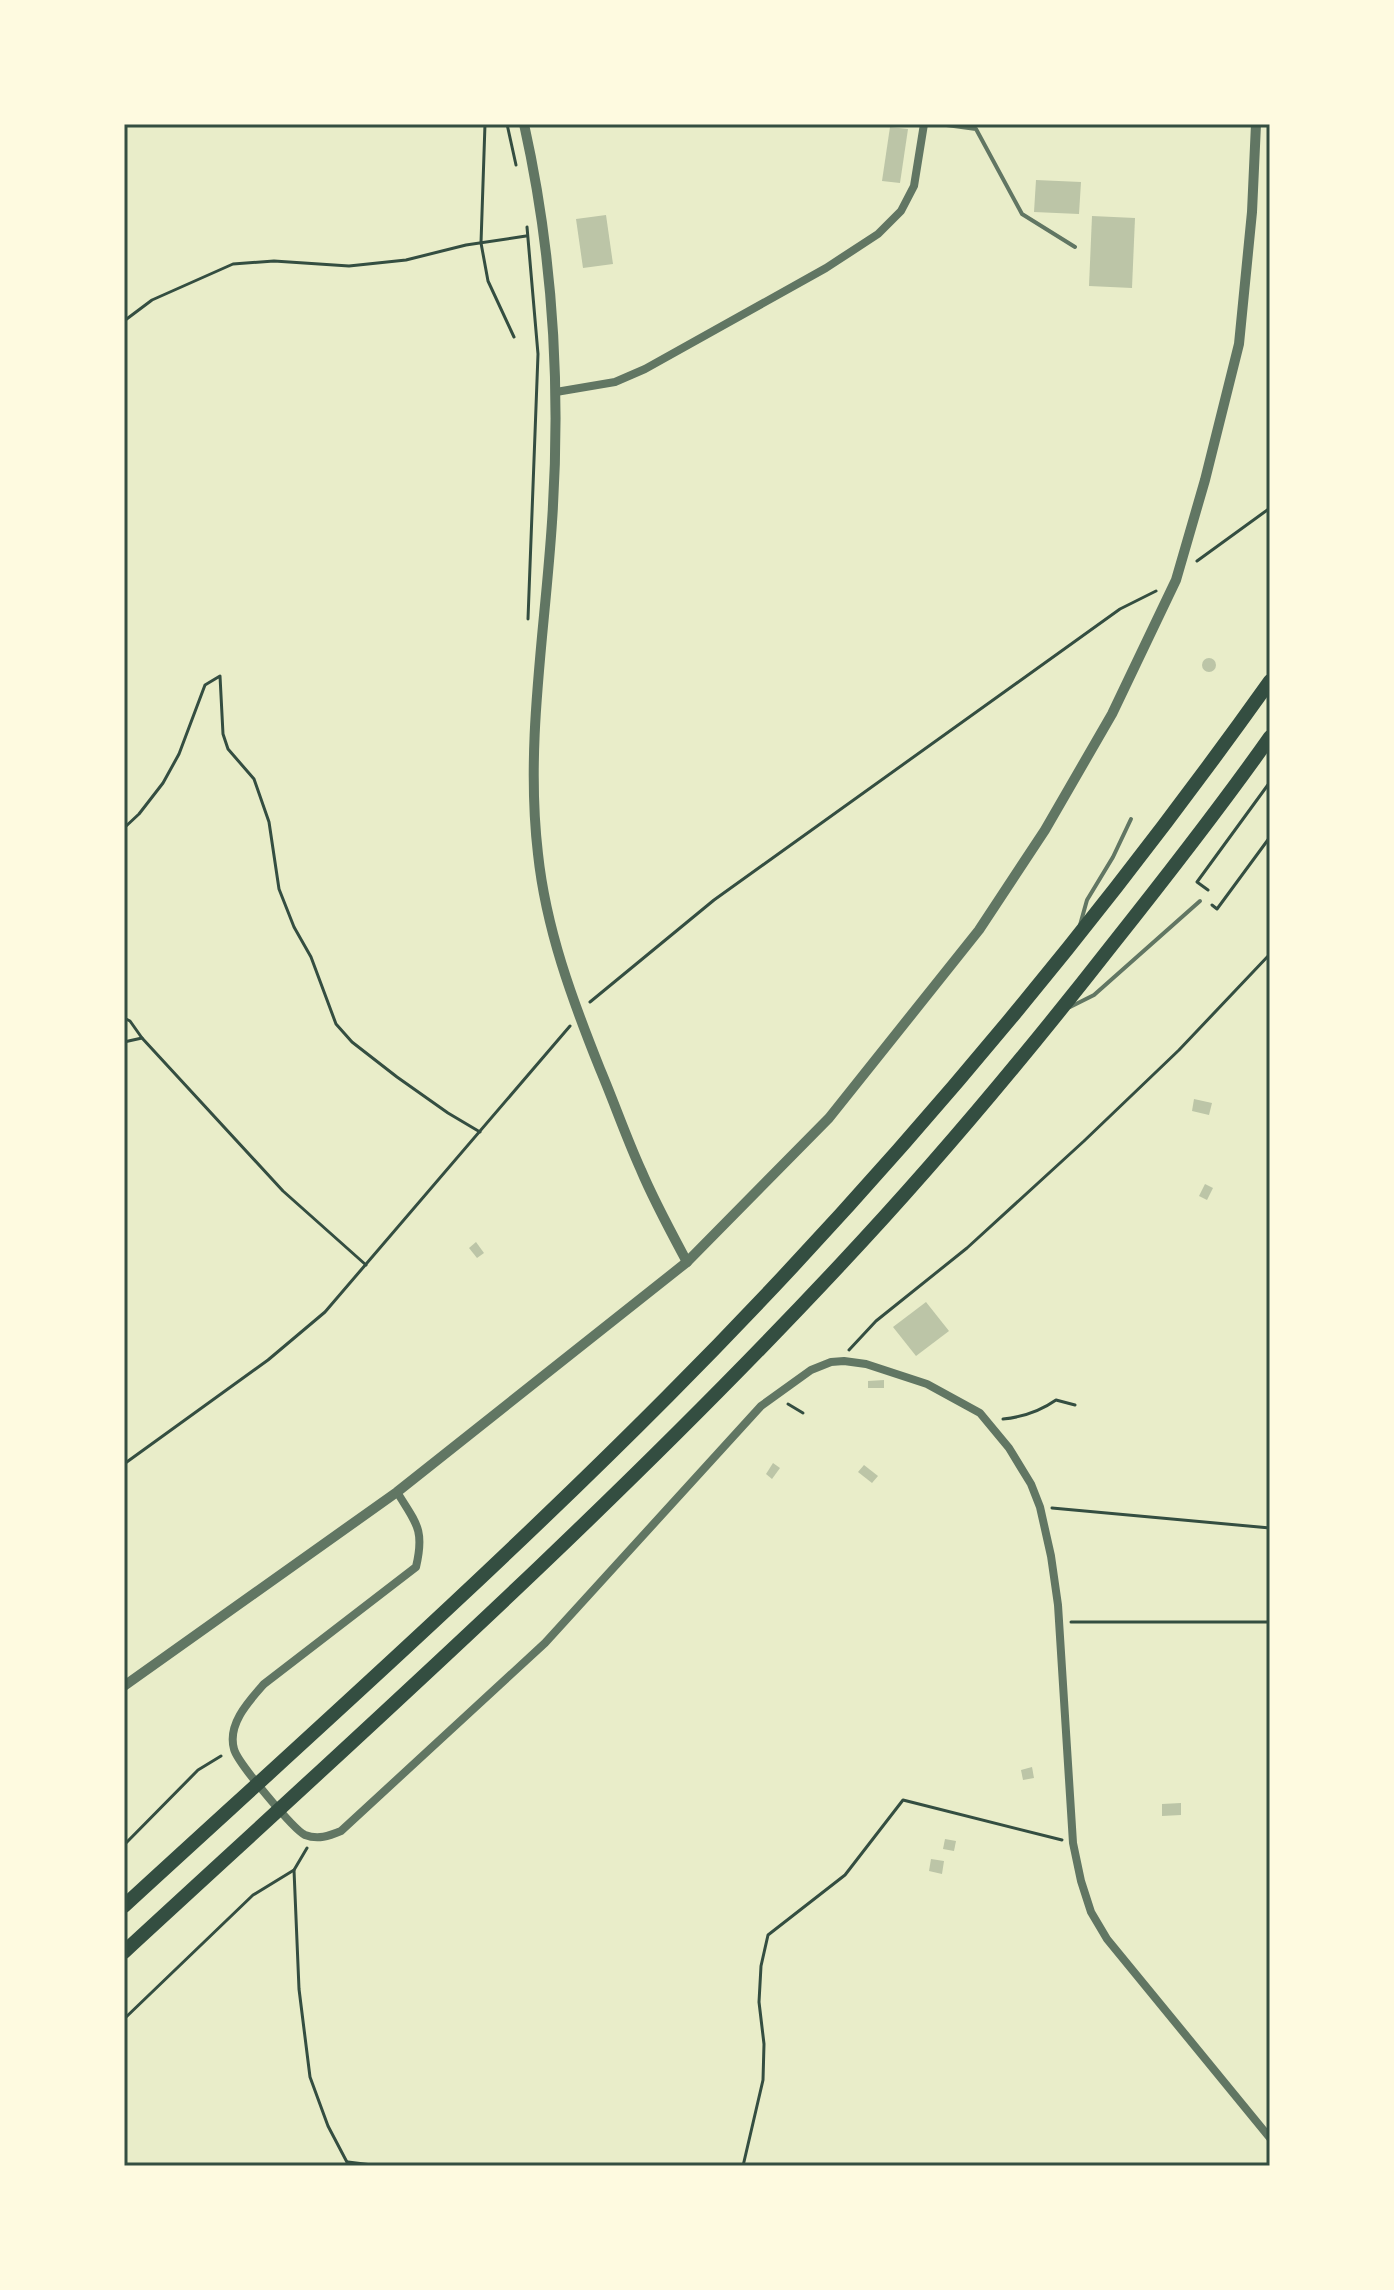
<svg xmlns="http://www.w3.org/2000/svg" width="1394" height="2290" viewBox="0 0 1394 2290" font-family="'Nunito Sans',sans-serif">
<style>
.building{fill:#bcc5a7}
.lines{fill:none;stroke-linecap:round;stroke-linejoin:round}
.path{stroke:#344e41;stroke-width:3}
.service{stroke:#617663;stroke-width:4}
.minor{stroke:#617663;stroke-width:8}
.tertiary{stroke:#617663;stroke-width:10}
.trunk{stroke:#344e41;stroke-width:14}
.neatline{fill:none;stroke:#344e41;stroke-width:3}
</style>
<rect width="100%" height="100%" fill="#e9edc9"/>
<g class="building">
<path d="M890 127 908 129 900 183 882 181Z"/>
<path d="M1036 180 1081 182 1079 214 1034 212Z"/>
<path d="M606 215 613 264 583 268 576 219Z"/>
<path d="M1092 216 1135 218 1132 288 1089 286Z"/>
<circle cx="1209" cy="665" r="7"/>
<path d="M1194 1099 1212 1103 1209 1115 1192 1111Z"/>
<path d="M1205 1184 1213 1188 1207 1200 1199 1196Z"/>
<path d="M476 1242 484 1253 477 1258 469 1248Z"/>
<path d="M926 1302 949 1331 916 1356 893 1327Z"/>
<path d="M884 1380V1388H868V1381Z"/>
<path d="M773 1463 780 1468 772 1479 766 1474Z"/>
<path d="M864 1465 878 1476 872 1483 858 1472Z"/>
<path d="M1032 1767 1034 1778 1023 1780 1021 1770Z"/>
<path d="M1181 1803V1815L1162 1816V1804Z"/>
<path d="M945 1839 956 1841 954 1851 943 1849Z"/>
<path d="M931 1859 944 1861 942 1874 929 1871Z"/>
</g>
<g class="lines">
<g class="path">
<path d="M485 124 481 243 488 281 514 337"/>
<path d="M507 124 516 165"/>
<path d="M527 227 538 354 528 619"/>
<path d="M124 321 152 300 233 264 274 261 349 266 406 260 466 245 526 236"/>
<path d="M1197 561 1270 508"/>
<path d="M124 828 139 814 163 783 179 754 205 685 220 676 223 734 228 749 254 779 269 822 279 889 294 927 311 957 336 1024 352 1042 397 1077 448 1113 480 1132"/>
<path d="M1208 890 1197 882 1270 782"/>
<path d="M1212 905 1217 909 1270 837"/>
<path d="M590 1002 714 900 1120 609 1156 591"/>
<path d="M124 1018 130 1021 142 1038 283 1191 366 1265"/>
<path d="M124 1042 142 1038"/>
<path d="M849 1350 876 1321 967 1248 1084 1141 1179 1050 1270 954"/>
<path d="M788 1404 803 1413"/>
<path d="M1003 1419C1023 1417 1039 1412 1056 1400L1075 1405"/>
<path d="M124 1464 268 1360 325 1312 570 1026"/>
<path d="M1052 1508 1270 1528"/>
<path d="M1071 1622H1270"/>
<path d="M124 1845 198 1770 221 1756"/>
<path d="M294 1870 299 1989 310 2077 328 2126 349 2166"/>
<path d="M124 2019 253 1895 294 1870 307 1848"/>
<path d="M348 2162 380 2166"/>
<path d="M743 2166 763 2080 764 2044 759 2002 761 1966 768 1935 845 1875 903 1800 1062 1840"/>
</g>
<g class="service">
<path d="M939 124 976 129 1022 214 1075 247"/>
<path d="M1080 925 1087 900 1113 857 1131 819"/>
<path d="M1070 1007 1094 995 1200 901"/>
</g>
<g class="minor">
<path d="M556 392 615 382 645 369 826 268 878 234 901 211 914 186 924 124"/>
<path d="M397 1492C416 1523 425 1529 416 1567L264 1684C249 1701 227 1724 234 1749 237 1762 294 1830 305 1835 318 1840 329 1836 341 1831L545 1643 761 1406 811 1370 831 1362 844 1361 866 1364 927 1384 980 1413 1009 1448 1031 1484 1040 1507 1051 1556 1058 1605 1073 1843 1081 1881 1091 1912 1107 1939 1270 2138"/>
</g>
<g class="tertiary">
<path d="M524 124C553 254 561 389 552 522 545 632 525 744 538 854 546 929 572 999 600 1069 614 1102 626 1137 641 1170 654 1201 671 1232 687 1262"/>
<path d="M124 1686 397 1492 687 1262 829 1118 979 930 1045 830 1112 714 1176 580 1205 480 1239 344 1252 212 1256 124"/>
</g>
<g class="trunk">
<path d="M124 1906C307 1738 492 1573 667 1397 887 1176 1089 935 1270 681"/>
<path d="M124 1952C367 1728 614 1507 840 1265 936 1163 1026 1055 1112 945 1166 877 1220 808 1270 737"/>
</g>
</g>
<rect width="1394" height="2290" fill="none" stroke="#fefae0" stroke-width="252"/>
<rect x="126" y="126" width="1142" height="2038" class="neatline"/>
</svg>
